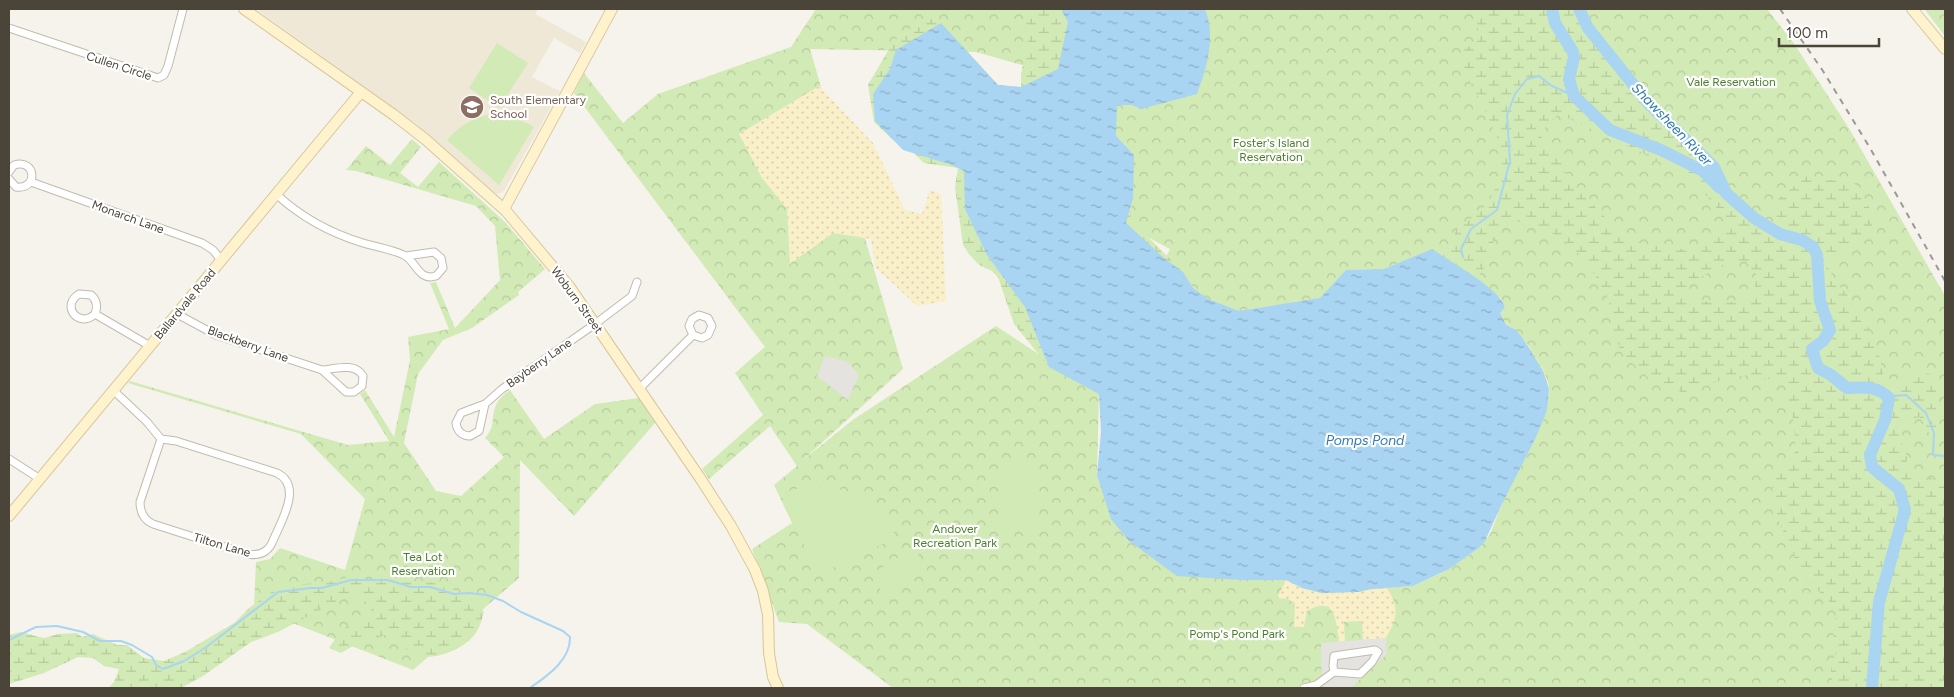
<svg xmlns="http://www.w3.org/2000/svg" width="1954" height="697" viewBox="0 0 1954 697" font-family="Figtree,sans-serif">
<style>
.education{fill:#efe8d6}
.forest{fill:url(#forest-crowns);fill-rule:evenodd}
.wetland{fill:url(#wetland-marsh);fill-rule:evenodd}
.sand{fill:url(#sand-dots)}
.garden{fill:#d2eab5}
.parking{fill:#e5e3e0}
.water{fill:url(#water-ripples)}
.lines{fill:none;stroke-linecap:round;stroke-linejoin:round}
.stream{stroke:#a9d4f2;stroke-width:2}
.river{stroke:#a9d4f2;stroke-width:12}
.street-casing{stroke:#c2bbae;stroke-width:9}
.secondary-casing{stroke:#d6c79b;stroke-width:12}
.street{stroke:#fff;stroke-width:7}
.secondary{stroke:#fff3cd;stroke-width:10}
.rail{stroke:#9a9a9a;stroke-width:2;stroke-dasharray:6 6;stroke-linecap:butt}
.labels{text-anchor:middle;stroke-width:4.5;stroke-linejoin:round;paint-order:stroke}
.street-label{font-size:12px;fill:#4b4439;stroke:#fff}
.park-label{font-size:12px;fill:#4a7f2a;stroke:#fff}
.education-label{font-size:12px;fill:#785e54;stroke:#fff;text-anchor:start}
.water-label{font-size:14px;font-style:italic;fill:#2e7ab2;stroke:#fff}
</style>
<defs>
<pattern id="forest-crowns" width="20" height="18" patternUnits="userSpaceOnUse" patternTransform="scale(1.25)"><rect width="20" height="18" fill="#d2eab5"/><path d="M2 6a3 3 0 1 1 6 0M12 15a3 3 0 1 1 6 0" fill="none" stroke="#b6ca9c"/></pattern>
<pattern id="wetland-marsh" width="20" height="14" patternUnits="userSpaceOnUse" patternTransform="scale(1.25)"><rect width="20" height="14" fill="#d2eab5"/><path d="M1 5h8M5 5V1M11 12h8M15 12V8" fill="none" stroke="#b6ca9c"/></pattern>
<pattern id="sand-dots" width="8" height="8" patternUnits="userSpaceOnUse" patternTransform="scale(1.25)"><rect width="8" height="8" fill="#f9efc9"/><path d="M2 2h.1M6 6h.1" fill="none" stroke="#d7cead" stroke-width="1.8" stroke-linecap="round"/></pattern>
<pattern id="water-ripples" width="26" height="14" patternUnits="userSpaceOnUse" patternTransform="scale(1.25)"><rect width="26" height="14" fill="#a9d4f2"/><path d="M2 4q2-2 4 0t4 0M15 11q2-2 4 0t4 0" fill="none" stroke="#8caec5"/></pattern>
</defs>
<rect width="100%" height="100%" fill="#f6f3ec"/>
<path class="education" d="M256 9H538L535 14 586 42 580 53 554 38 532 77 560 91 504 191 498 194 495 193 416 124Z"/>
<g class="forest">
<path d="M816 9H1767L1793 42 1850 130 1945 296V688H893L807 624 779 622 752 549 792 523 774 485 797 466 770 426 709 479 702 469 763 415 735 373 765 347 574 93 584 73 623 123 658 94 791 47ZM810 49 976 52 1089 84 1097 210 1170 249 1118 354 1239 311 1320 298 1346 270 1384 269 1432 249 1495 293 1502 300 1505 307 1500 313C1502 323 1509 324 1515 330 1527 340 1547 372 1549 387 1550 397 1548 406 1545 414L1502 504 1490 534 1479 548 1465 558 1441 573 1413 586 1379 588 1286 580H1242L1097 475 1099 394 996 326 854 419 803 460 903 369Z"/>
<path d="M1924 9H1945V36L1925 10Z"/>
<path d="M412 139 421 147 400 173 418 187 439 162 505 222 545 269 518 292 519 295 472 328 443 340 418 374 404 443 436 491 461 496 504 457 485 438C501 422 483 409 510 390L544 439 595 404 639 398 655 423 574 516 520 460 519 578 413 670 254 608 256 562 270 559 280 548 345 570 365 499 301 434 128 383 130 381 348 445 389 441 360 394 365 390 394 437 410 360 408 337 449 329 430 283 436 282 455 328 500 280 495 226 476 206 356 171 346 170 366 146 390 165Z"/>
</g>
<g class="wetland">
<path d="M1033 9H1208L1213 39 1208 63 1197 94 1140 105H1117L1116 136 1134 155 1133 198 1130 219 1183 272 1193 288 1208 299 1239 311 1320 298 1346 270 1384 269 1432 249 1441 255 1452 243 1456 230 1476 215 1488 203 1497 185 1502 163 1501 146 1483 106 1465 73 1463 50 1479 40C1478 28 1478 16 1468 9H1579L1588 28 1648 103 1714 167 1726 193 1775 235 1778 199 1807 176 1855 184 1865 199 1875 220 1864 239 1851 249 1826 263 1835 281 1849 297 1855 312C1871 316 1888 376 1883 392 1901 391 1906 385 1916 372L1931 374 1940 387 1938 439 1929 433 1920 417 1909 419 1901 423 1898 433 1907 456 1906 469C1919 475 1936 477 1945 488V688H1833L1831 670 1836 650 1833 631 1836 614 1835 609 1828 606 1830 602 1799 572 1795 563 1794 555 1780 524 1772 497 1773 482 1780 472 1790 464 1796 449 1790 391 1776 380 1749 375 1724 379 1689 392H1681L1663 383 1652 381 1623 355 1613 332 1611 309 1607 296 1586 260 1563 240 1545 229 1531 224 1513 221 1506 223 1494 240 1486 265 1477 279C1487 286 1503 296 1504 309L1500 313C1502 324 1511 325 1517 332 1534 351 1553 379 1548 404 1546 416 1540 426 1536 437L1099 394 1049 367 1014 324 998 277 992 271 979 265 969 254 963 245 955 187 958 168 924 163 914 153 893 140 874 122 868 85 893 42 926 17 941 23 998 85 1021 87V74L1029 36 1022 20ZM1559 114 1641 152 1653 160 1685 170 1729 223 1717 235 1701 244 1682 249 1647 245 1631 239 1613 225 1577 189 1564 171 1563 161 1541 139 1546 125ZM1737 261H1745L1756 274 1755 287 1748 306 1732 302 1689 301 1687 285 1726 263Z"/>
<path d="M353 576 365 581 381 576H393L404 583C409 582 415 581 420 581 441 582 471 595 484 612 482 618 481 625 477 631 467 648 438 660 419 656 408 653 397 642 390 635 371 637 357 643 341 653L329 648 338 635 346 627 361 624 372 612 369 604 354 594 333 603 278 632 251 642 203 676 181 688H108L114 682 119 669 104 666 93 658 78 657 44 673 9 684V635L20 632 44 638 58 634 77 633 82 637 93 634 117 645H127L144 658 164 661 185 652 234 623 249 608 280 586 329 582Z"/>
</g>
<g class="sand">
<path d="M819 86 873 143 905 210 922 214 930 190 941 194 946 301 917 306 875 267 871 239 833 233 790 264 787 209 762 178 739 134Z"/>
<path d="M1286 580C1324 600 1348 591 1387 588 1400 608 1397 619 1386 638L1363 640 1362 621 1344 622 1345 641 1339 642C1336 621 1336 594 1307 611L1304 627H1294L1295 604 1288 599 1277 598Z"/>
</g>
<g class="garden">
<path d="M497 43 528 63 499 108 469 88Z"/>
<path d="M487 115C505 115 518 118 534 127L499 185 447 140C459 126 469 120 487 115Z"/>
<rect x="999" y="463" width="38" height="62"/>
<path d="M806 487C854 486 872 496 897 537L818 575 780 493Z"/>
<path d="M914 548 926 568 883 594 871 574Z"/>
</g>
<g class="parking">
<path d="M825 356 848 362 859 375 848 400 817 376Z"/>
<path d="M1386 638 1387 654 1351 688H1322L1321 643Z"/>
</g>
<path class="water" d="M1061 9H1205C1216 37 1207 67 1197 94L1141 109 1132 105H1117L1116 136 1134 155 1133 198 1126 223 1165 259 1183 272 1193 288 1208 299 1239 311 1320 298 1346 270 1384 269 1432 249C1449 261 1499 288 1505 307L1500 313 1506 325 1516 330 1522 337 1543 371 1549 389 1547 410 1536 437 1502 504 1485 541 1479 548 1449 569 1413 586 1371 589 1358 592 1321 593 1302 588 1286 580H1242L1177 576 1129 541 1111 519 1097 475 1101 432 1099 394 1049 367 1025 307 987 255 965 209 964 171 952 165 903 150 875 121 873 94 890 69 896 50 941 23 998 85 1021 87 1058 69 1068 22Z"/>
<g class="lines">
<g class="stream">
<path d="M1463 257 1461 249 1471 229 1497 210 1510 161 1507 115 1515 94 1527 79 1539 76 1552 86 1574 96"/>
<path d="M1889 398 1894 396 1906 395 1926 413 1934 433 1933 455 1945 456"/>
<path d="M9 640 36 627 57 626 83 632 100 641H121L132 645 152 657 156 665 163 669 184 661 205 648 278 592 311 588H322L351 580H388L411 587H430L454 594 469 593 487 595 503 601 521 612 563 631 570 637C571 660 547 676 530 688"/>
</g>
<g class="river">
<path d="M1552 9 1555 23 1573 52 1574 57 1569 79 1574 96 1610 130 1661 150 1703 171 1720 188"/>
<path d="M1579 9 1588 28 1648 103 1714 167 1726 193 1754 218 1780 234 1802 240 1813 247 1817 255 1820 301 1830 330 1823 341 1812 349 1818 368 1831 375 1847 388C1863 387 1878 386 1889 398L1885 420 1870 455 1872 467 1899 489 1905 510 1879 602 1872 688"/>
</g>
<g class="street-casing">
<g id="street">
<path d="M9 28 158 78 164 75 168 66 183 9"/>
<path d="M9 172 14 165C36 158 39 190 16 187L9 179"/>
<path d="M31 182 202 243 213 250 221 260"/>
<path d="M276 194C302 218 330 233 363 243 373 246 400 251 407 257 417 265 420 281 436 276L443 268 441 258 434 252 406 256"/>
<path d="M95 314C98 306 97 300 91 295L79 294C60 306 79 329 95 314L150 346"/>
<path d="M177 314 216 335 322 370 346 392H354L362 386 363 376C355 362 335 369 322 370"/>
<path d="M640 388 693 335 702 338 708 335 712 326 708 318 699 315 692 319 689 326 693 335"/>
<path d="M113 390 147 422 161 439 176 441 277 473C304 486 280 523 272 543 267 553 258 556 247 554L153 524C144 520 140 513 140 502L161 439"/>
<path d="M485 404 479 431 470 436C462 436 457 431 456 423L461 413 485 404 502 389 595 324 632 296 637 282"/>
<path d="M9 459 40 479"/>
<path d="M1304 688 1316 685 1334 672 1360 674 1372 662 1378 652 1375 650 1334 656 1333 666 1334 672"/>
</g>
</g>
<g class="secondary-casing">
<g id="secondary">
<path d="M244 9 394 115 425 139 506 211 569 286 700 478 731 526 755 570 763 591 768 615 769 653 773 677 778 688"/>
<path d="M1912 9 1945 49"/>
<path d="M504 209 612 9"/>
<path d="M9 516 361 92"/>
</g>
</g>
<use href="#street" class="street"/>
<use href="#secondary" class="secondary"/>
<path class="rail" d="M1780 9 1823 71 1870 148 1945 281"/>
</g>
<defs>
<g id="school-disc" transform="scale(1.25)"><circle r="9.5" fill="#8d6e63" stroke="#fff"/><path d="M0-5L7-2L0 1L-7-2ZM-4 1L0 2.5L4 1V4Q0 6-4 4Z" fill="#fff"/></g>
</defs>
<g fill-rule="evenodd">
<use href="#school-disc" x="472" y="107"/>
</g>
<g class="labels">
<g class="street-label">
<text transform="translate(119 66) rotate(18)" y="4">Cullen Circle</text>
<text transform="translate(128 217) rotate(20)" y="4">Monarch Lane</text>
<text transform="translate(577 300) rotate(54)" y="4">Woburn Street</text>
<text transform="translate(185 304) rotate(-50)" y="4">Ballardvale Road</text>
<text transform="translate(248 344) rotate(20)" y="4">Blackberry Lane</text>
<text transform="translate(539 363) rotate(-35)" y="4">Bayberry Lane</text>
<text transform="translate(222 545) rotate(16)" y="4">Tilton Lane</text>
</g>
<g class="park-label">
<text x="1731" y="86">Vale Reservation</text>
<text x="1271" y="147">Foster's Island<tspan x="1271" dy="14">Reservation</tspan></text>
<text x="955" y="533">Andover<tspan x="955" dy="14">Recreation Park</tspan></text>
<text x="423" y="561">Tea Lot<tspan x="423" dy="14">Reservation</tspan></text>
<text x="1237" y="638">Pomp's Pond Park</text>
</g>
<g class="education-label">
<text x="490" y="104">South Elementary<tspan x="490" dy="14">School</tspan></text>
</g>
<g class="water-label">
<text transform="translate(1672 124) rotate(46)" y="5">Shawsheen River</text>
<text x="1365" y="445">Pomps Pond</text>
</g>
</g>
<rect width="1954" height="697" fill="none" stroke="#4b4439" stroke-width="20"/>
<path d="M1779 38v8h100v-8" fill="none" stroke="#4b4439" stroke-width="2.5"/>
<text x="1786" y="38" font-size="15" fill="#4b4439" stroke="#ffffff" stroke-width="4" paint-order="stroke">100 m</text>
</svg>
